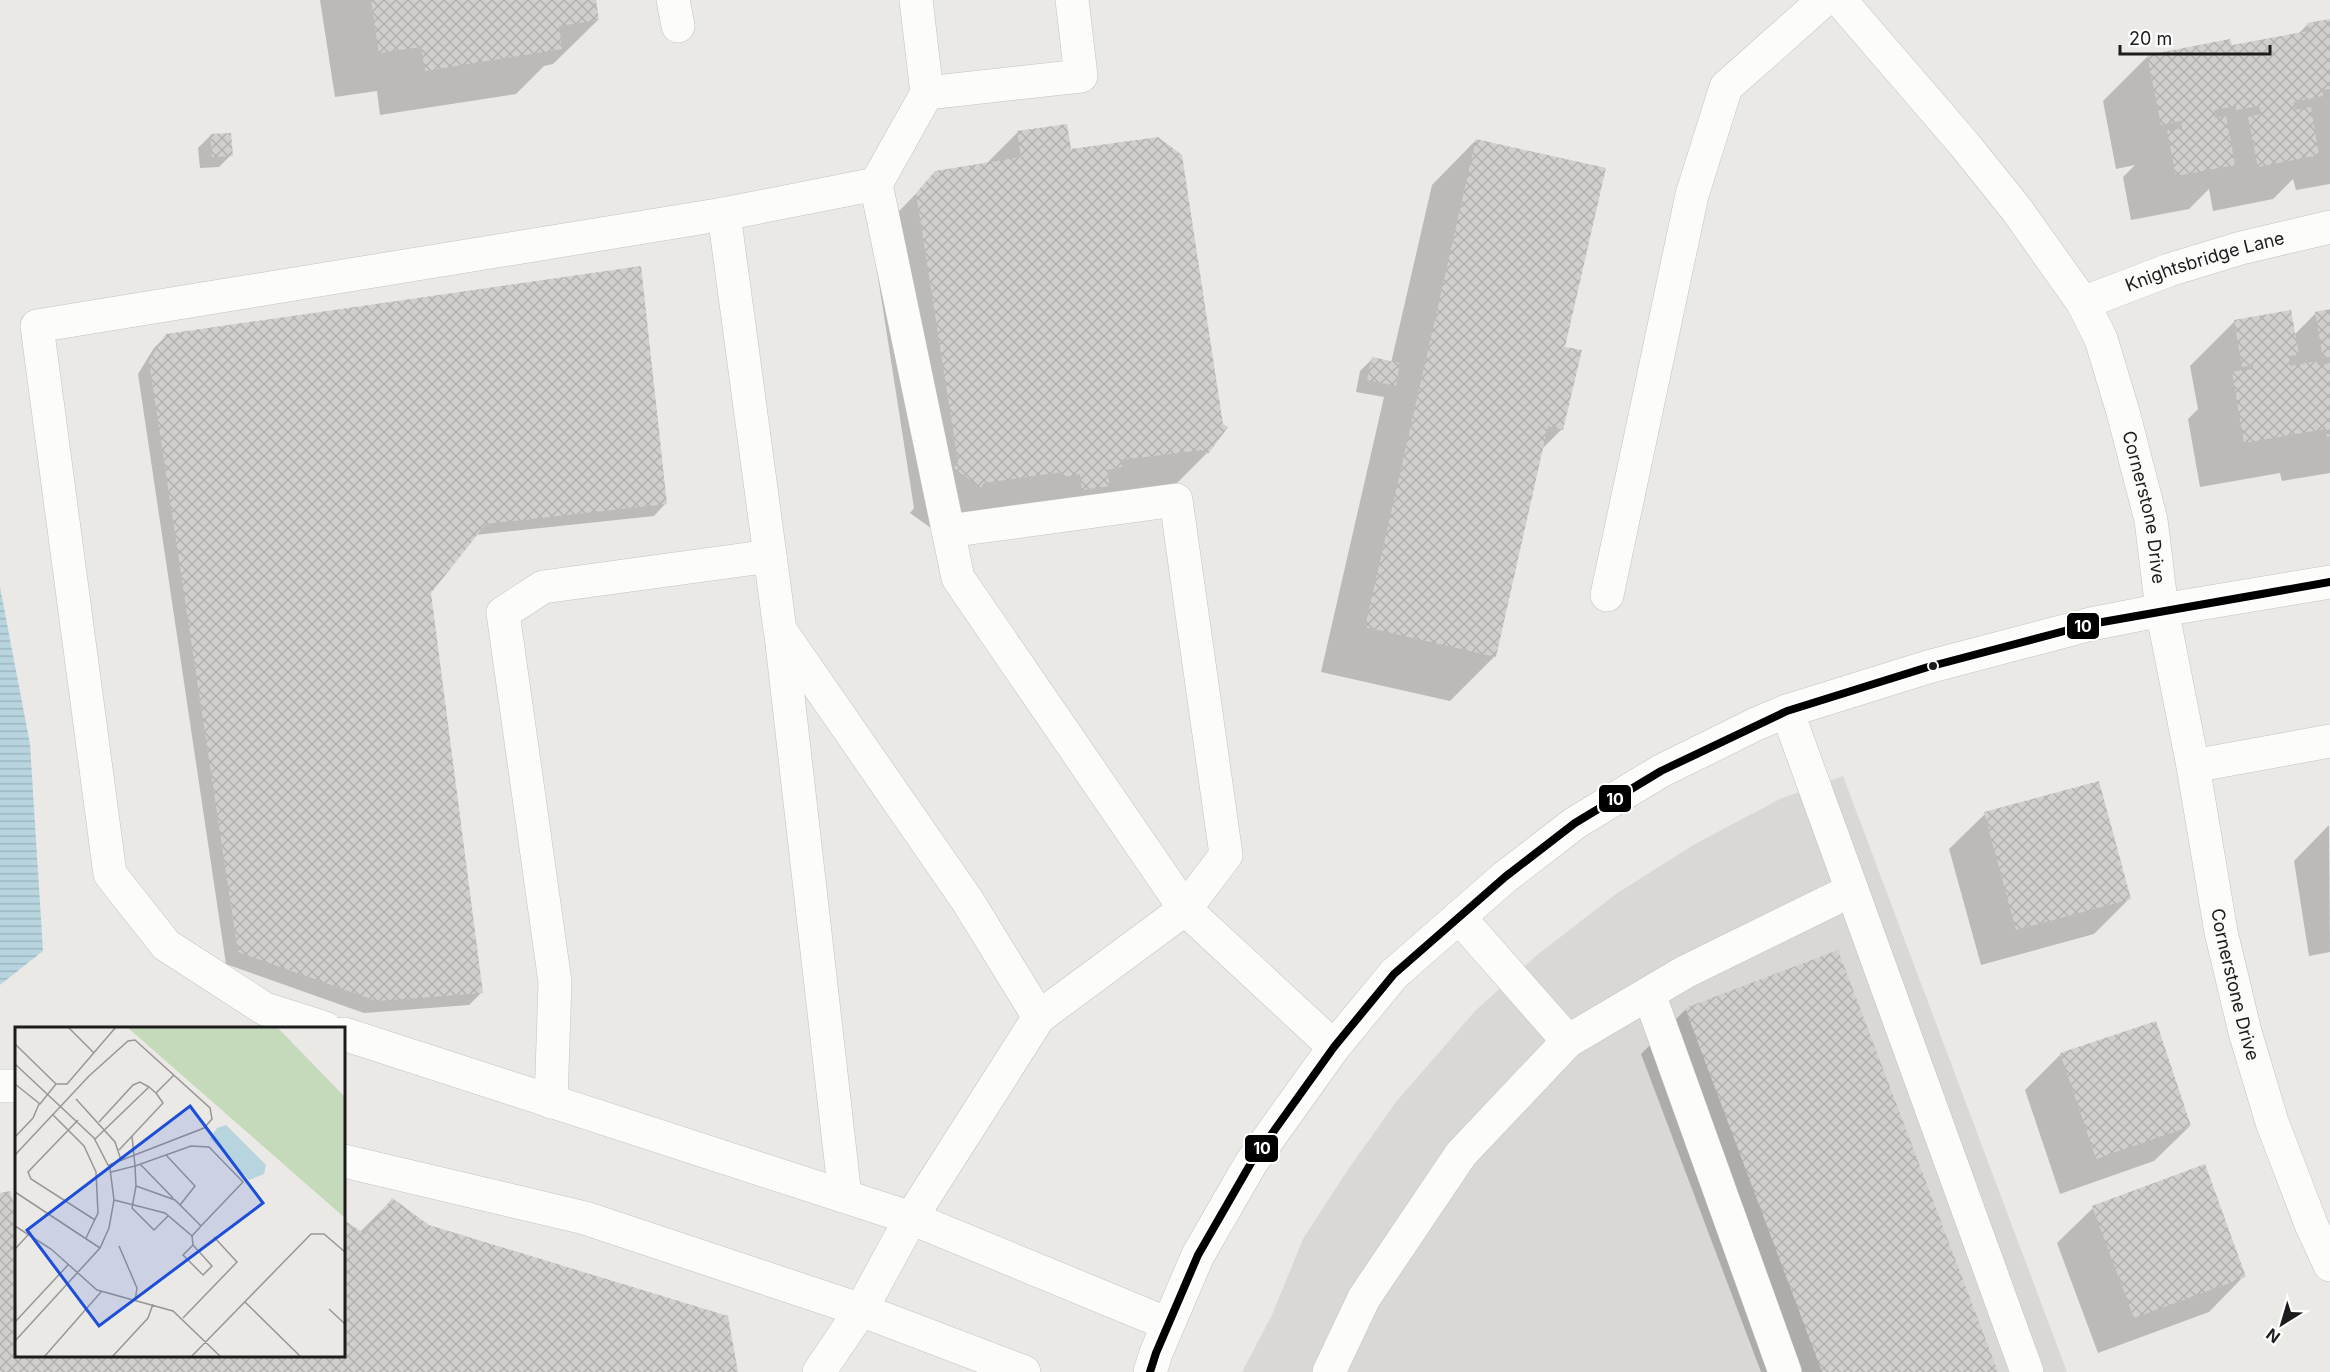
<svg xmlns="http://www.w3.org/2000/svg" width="2330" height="1372" viewBox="0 0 2330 1372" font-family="Inter,sans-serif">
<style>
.religious{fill:#d9d8d6}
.water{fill:url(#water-rules)}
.shadow{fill:#0003}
.building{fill:url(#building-cross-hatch)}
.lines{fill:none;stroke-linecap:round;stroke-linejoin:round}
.minor-casing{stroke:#c3c2c1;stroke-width:34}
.minor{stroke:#fcfcfb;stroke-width:33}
.bus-1-casing{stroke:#fff;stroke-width:12}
.bus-1{stroke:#000;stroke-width:8}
.bus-dot{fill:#1c1c1c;stroke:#fff;stroke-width:2}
.labels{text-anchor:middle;stroke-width:6;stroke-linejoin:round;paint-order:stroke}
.street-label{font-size:18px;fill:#1c1c1c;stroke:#fff}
.inset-road{fill:none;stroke:#989795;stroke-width:1.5}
.view{fill:#1d4ed8;fill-opacity:0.15;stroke:#1d4ed8;stroke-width:3}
.inset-edge{fill:none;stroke:#1c1c1c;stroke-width:3}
.line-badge{stroke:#fff;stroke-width:2}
.badge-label{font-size:16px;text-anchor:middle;font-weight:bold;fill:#fff}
</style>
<defs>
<pattern id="water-rules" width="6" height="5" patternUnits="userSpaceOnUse" patternTransform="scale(1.5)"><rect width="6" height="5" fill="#b8d5df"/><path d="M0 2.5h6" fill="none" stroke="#9eb6bf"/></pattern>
<pattern id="building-cross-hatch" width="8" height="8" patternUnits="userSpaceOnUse" patternTransform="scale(1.5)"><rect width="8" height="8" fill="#d1cfcc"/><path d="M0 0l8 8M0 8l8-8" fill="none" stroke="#b3b1af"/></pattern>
</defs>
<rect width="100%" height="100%" fill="#ebe9e5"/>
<path class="religious" d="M1843 776 2067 1372H1242L1272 1315 1303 1239 1347 1171 1396 1102 1475 1011 1537 955 1616 894 1695 844 1780 799Z"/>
<path class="water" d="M0 587 30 744 43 951 0 985Z"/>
<g class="shadow">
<path d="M320 0H595L598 20 553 64 544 66 516 94 380 115 377 91 335 97Z"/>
<path d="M2330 21V184L2296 190 2293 179 2273 199 2213 211 2209 189 2189 209 2131 220 2123 177 2135 165 2116 169 2103 101 2147 57 2231 46 2298 34 2307 25Z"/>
<path d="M1017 133 1070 151 1222 424 1226 427 1206 454 1162 498 935 531 910 513 914 508 872 239 936 173 985 165Z"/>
<path d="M210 136 231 155 219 167 200 168 198 148Z"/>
<path d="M1476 140 1563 348 1562 429 1541 450 1495 656 1450 701 1321 672 1384 397 1356 392 1360 371 1372 359 1391 363 1432 185Z"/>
<path d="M2330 310V473L2282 481 2280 473 2200 487 2188 419 2198 409 2190 366 2235 321 2294 335 2316 313Z"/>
<path d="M167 335 666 503 654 516 475 535 429 592 481 993 469 1005 364 1013 226 964 138 374 154 348Z"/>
<path d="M1985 814 2129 899 2094 934 1981 965 1949 849Z"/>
<path d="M2329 825 2330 952 2309 956 2294 861Z"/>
<path d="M1686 1009 1996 1372H1761L1641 1054Z"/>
<path d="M2061 1054 2190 1126 2154 1161 2060 1194 2025 1090Z"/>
<path d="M0 1194 12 1203 16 1202V1356H344V1221L360 1232 392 1200 428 1226 737 1372H0Z"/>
<path d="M2093 1208 2244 1276 2209 1312 2098 1353 2057 1243Z"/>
</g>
<g class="building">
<path d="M371 0H596L599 20 559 26 562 49 425 71 421 47 379 53Z"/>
<path d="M2330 19V89L2322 90 2323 96 2293 102 2295 110 2311 107 2319 155 2258 167 2248 117 2261 114 2259 106 2236 110V106L2214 110 2215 118 2226 116 2235 165 2176 176 2167 131 2182 128 2181 121 2161 125 2147 55 2230 39 2232 45 2308 31 2307 23Z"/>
<path d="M1067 124 1071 149 1158 137 1182 155 1223 424 1228 427 1208 454 1202 450 1121 460 1122 467 1107 470 1110 486 1082 490 1080 474 1064 477 1063 472 984 483 981 488 954 468 958 462 916 193 935 171 1021 157 1017 131Z"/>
<path d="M231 133 233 156 212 157 210 134Z"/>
<path d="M1476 139 1606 168 1565 347 1582 350 1563 430 1548 426 1496 657 1365 627Z"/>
<path d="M641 266 667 504 486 524 431 593 483 993 377 1001 238 952 149 361 166 334Z"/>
<path d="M2330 309V357L2323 358 2315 312Z"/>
<path d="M2291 310 2299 355 2289 356 2290 366 2317 361 2318 365 2330 363V436L2327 437 2325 429 2244 443 2232 372 2253 369V365L2242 367 2234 320Z"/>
<path d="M1372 357 1400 363 1396 386 1367 380Z"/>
<path d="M2099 781 2131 899 2016 930 1984 812Z"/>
<path d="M1838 950 1998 1372H1822L1685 1008Z"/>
<path d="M2156 1021 2191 1126 2096 1159 2060 1053Z"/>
<path d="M2205 1164 2246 1277 2134 1318 2092 1206Z"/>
<path d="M10 1191 13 1201 16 1200V1356H344V1220L365 1234 392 1198 429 1225 728 1316 738 1372H0V1193Z"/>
</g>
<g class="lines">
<g class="minor-casing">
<g id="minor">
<path d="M673 0 678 26"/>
<path d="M916 0 927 93 876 184 958 578 1185 909 1334 1047"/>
<path id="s1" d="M1840 0 1964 144 2017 210 2083 303 2101 339 2123 412 2151 520 2162 610 2193 766 2221 932 2245 1032 2272 1122 2311 1224 2330 1265"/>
<path d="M927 93 1081 76 1072 0"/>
<path id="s2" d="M2083 303 2169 270 2241 248 2330 227"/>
<path d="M948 531 1176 500 1226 855 1185 909 1039 1017"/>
<path d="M1607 595 1692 195 1726 87 1824 0"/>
<path d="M781 635 845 1196"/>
<path d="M1787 711 2027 1372"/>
<path d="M2193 766 2330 741"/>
<path d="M1459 917 1568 1041"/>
<path d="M1649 994 1785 1372"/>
<path d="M325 1028 265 1009 166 945 110 874 37 326 724 214"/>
<path d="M344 1034 911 1218 1039 1017 967 900 780 630 724 214 876 184"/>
<path d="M0 1086H16"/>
<path d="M551 1102 555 982 503 613 543 587 770 556"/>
<path d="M344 1161 585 1218 861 1310 1024 1372"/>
<path d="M819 1372 861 1310 911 1218 1168 1324"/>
<path d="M1150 1372 1156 1353 1198 1255 1251 1163 1334 1047 1394 974 1505 877 1575 823 1661 771 1756 724 1787 711 1928 667 2091 624 2162 610 2330 582"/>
<path d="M1329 1372 1364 1298 1461 1154 1568 1041 1685 972 1852 890"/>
</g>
</g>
<use href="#minor" class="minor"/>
<g class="bus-1-casing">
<path id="bus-1" d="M1150 1372 1156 1353 1198 1255 1251 1163 1334 1047 1394 974 1505 877 1575 823 1661 771 1787 711 1928 667 2091 624 2330 582"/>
</g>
<use href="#bus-1" class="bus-1"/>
</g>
<circle class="bus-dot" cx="1933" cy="666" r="5"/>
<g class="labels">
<g class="street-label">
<text dy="6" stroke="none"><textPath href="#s2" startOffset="129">Knightsbridge Lane</textPath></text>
<text dy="6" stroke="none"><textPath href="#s1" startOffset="603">Cornerstone Drive</textPath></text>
<text dy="6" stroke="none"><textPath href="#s1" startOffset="1089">Cornerstone Drive</textPath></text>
</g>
</g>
<g transform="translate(15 1027)">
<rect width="330" height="330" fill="#ebe9e5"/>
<path d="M112 0H262L330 70V191Z" fill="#c4daba"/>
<path d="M211 98 251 138 249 147 234 153 195 111 202 101Z" fill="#b8d5df"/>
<path class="inset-road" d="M53 0 79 26M0 17 41 57M0 37 79 111 95 142 99 173 94 201 85 221 0 314M0 57 25 77 41 57H52L101 0M61 72 100 115 106 133M37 87 69 119 81 145 83 186 71 211M63 93 13 145 16 152 80 193M84 95 118 58 125 55 134 60M0 110 18 91 24 77M80 112 134 60 141 66 159 48M104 123 148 76 141 66M0 128 74 49 113 14 120 13 195 81 197 92 189 101 94 138M151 128 180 159 165 178M125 137 158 171M96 145 120 139 117 109M121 159 117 181 139 203 153 189M0 165 85 221M99 173 150 186 177 209 178 218 168 228 188 248 197 239 178 218M0 199 36 222 82 263 158 284 206 330M177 209 186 199 160 173 121 159 120 139 176 119 194 120 228 155 186 199M104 219 122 261 120 274M0 222 13 208M230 275 286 330M314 282 330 297M168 291 222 235 199 210M0 295 53 238M29 330 86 265M97 330 133 291 138 277M176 330 296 207H309L330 225"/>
<path class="view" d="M175 79 248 176 84 299 12 203Z"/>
<rect width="330" height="330" class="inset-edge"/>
</g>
<g class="line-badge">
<rect x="2066" y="612" width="34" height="28" rx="6" fill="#000"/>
<rect x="1598" y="784" width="34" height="29" rx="6" fill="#000"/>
<rect x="1244" y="1134" width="35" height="29" rx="6" fill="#000"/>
</g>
<g class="badge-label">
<text x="2083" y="632">10</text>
<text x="1615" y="805">10</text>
<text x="1262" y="1154">10</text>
</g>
<g transform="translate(2282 1324) rotate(217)" stroke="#ffffff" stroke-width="4.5" paint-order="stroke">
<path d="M0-4.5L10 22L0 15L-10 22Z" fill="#1c1c1c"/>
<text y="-9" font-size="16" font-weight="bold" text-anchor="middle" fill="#1c1c1c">N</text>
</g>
<path d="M2120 45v9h150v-9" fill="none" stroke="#1c1c1c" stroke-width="3"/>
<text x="2129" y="45" font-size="18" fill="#1c1c1c" stroke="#ffffff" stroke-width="4.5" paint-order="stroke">20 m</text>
</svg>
